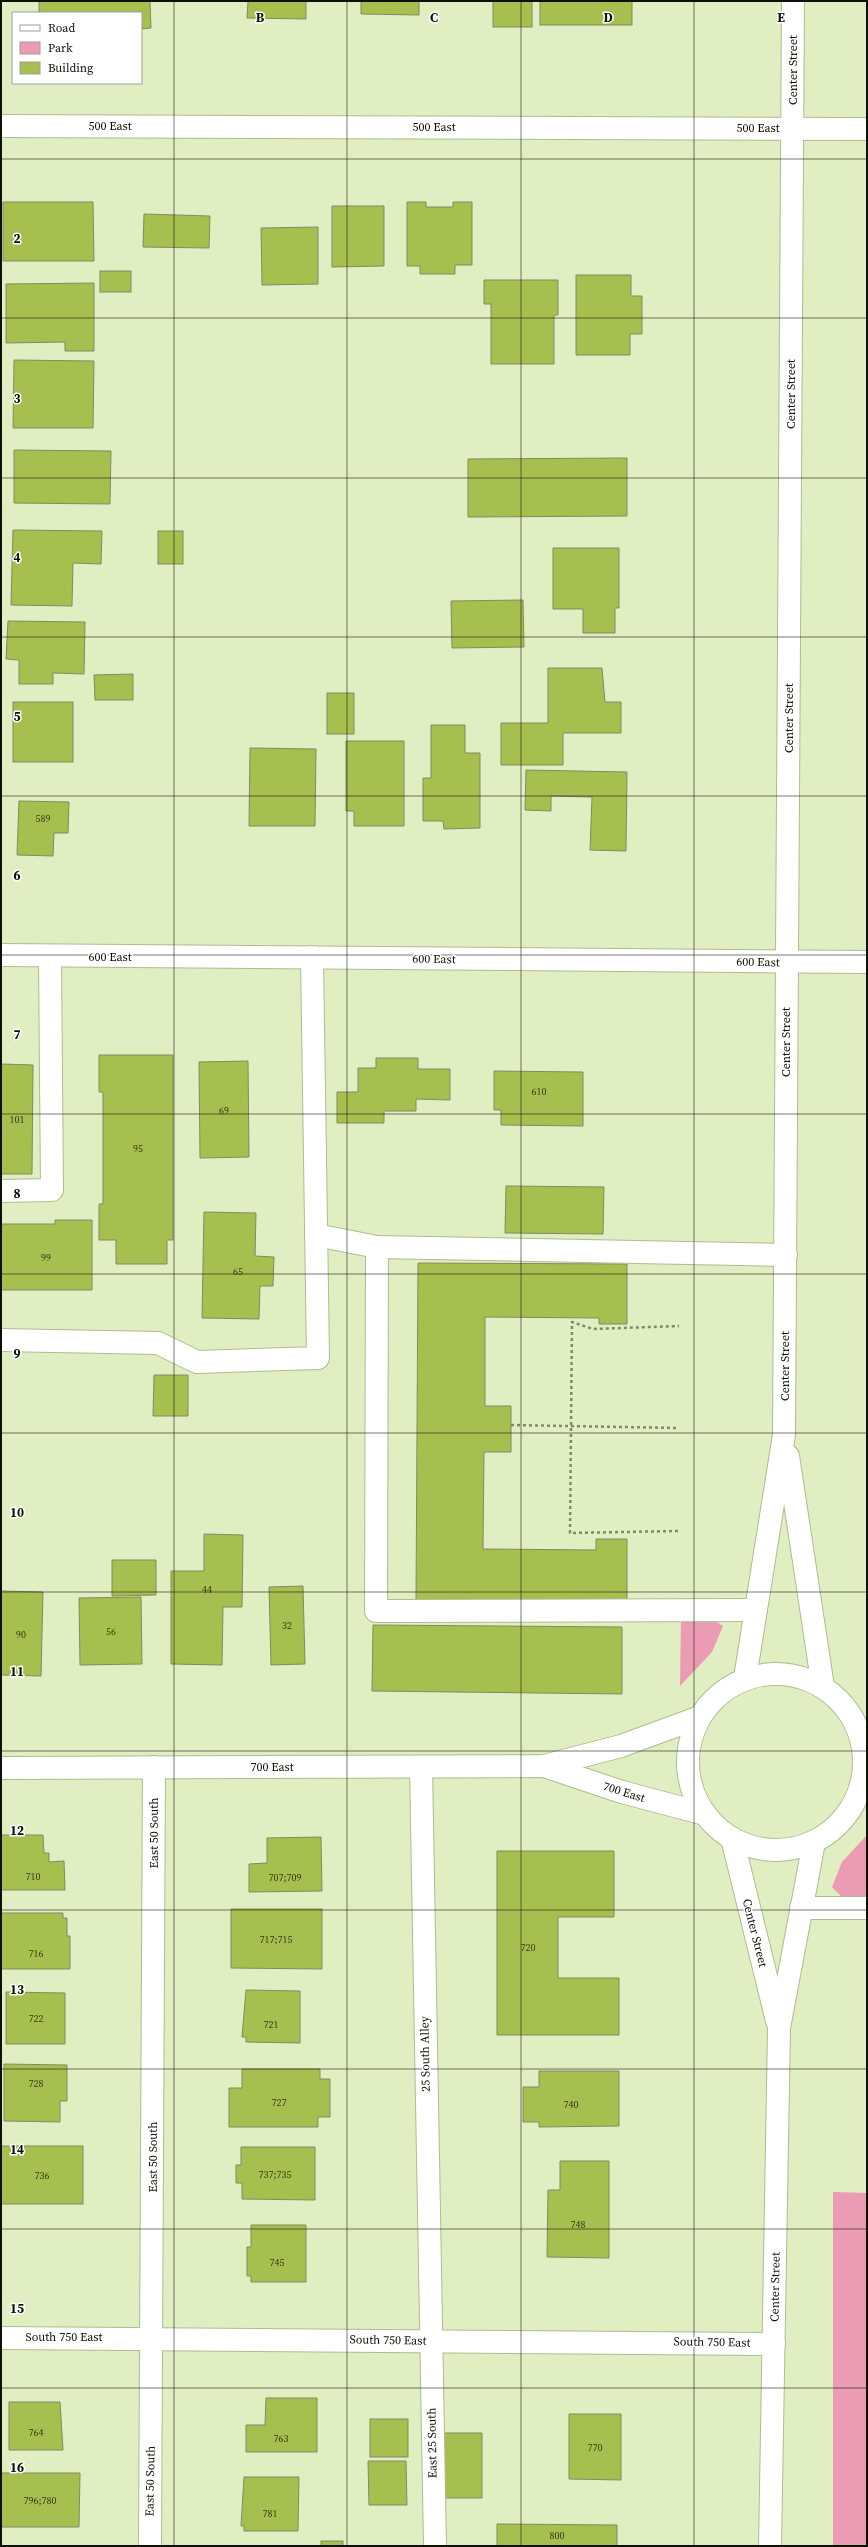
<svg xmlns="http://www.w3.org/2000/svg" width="868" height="2547" viewBox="0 0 868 2547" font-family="'Source Serif 4',serif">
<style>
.green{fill:#eb9bb3}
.building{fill:#a7bf4f;stroke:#808b62}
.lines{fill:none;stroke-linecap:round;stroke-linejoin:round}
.minor-casing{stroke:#afbb90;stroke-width:24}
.path{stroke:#7f886a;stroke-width:2.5;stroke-dasharray:3 3;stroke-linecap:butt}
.minor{stroke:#fff;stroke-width:22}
.grid{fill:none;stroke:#0d1103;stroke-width:1;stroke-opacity:0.55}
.labels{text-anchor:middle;stroke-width:3;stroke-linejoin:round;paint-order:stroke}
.number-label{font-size:10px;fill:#343c16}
.street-label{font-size:12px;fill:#0d1103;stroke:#fff}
.grid-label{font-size:13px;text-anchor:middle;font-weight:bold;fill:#0d1103;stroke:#fff;stroke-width:3;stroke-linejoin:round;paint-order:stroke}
</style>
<rect width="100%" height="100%" fill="#e1eec2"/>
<g class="green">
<path d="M681 1619H712L723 1626 712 1652 680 1686Z"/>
<path d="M867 1835V1899L843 1898 832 1887 842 1862Z"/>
<path d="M833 2192 867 2193V2546H833Z"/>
</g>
<g class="building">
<path d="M39 1H150L151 28 141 29V13H39Z"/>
<path d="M248 1H306V19L247 18Z"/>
<path d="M361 1H419V15L361 14Z"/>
<rect x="493" y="1" width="39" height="26"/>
<rect x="540" y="1" width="92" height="24"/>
<path d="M3 202H93L94 261H3Z"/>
<path d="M407 202H426V207H453V202H472V265H455V274H420V266H407Z"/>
<path d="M332 206H384V266L332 267Z"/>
<path d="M144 214 210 216 209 248 143 247Z"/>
<path d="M318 227V284L262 285 261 228Z"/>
<rect x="100" y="271" width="31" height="21"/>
<path d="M576 275H631V296H642V334H630V355H576Z"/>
<path d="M484 280H558V315H554V364H491V304H484Z"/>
<path d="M94 283V351H65V342L6 343V284Z"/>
<path d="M14 360 94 361 93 428H13Z"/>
<path d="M14 450 111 451 110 504 14 503Z"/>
<path d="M627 458V516L468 517V459Z"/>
<path d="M13 530 102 531 101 564 73 563 72 606 11 605Z"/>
<rect x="158" y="531" width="25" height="33"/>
<path d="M553 548H619V608H615V633H583V609H553Z"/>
<path d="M523 600 524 647 452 648 451 601Z"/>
<path d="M8 621 85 622 84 674 53 673V684H19V660L6 659Z"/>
<path d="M548 668H602L605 702H621V733H563V765H501V723H548Z"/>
<path d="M133 674V700H95L94 675Z"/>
<rect x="327" y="693" width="27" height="41"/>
<rect x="13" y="702" width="60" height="60"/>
<path d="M431 725H465V753H480V828L444 829 443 821H423V778H431Z"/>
<path d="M346 741H404V826H354V811H346Z"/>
<path d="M250 748 316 749 315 826H249Z"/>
<path d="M526 770 627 772 626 851 590 850 592 797 551 796V811L525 810Z"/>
<path d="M19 801 69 802 68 833H54L53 856 17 855Z"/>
<path d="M99 1055H173V1240H167V1264H116V1240H99V1204H103V1092H99Z"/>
<path d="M376 1058H418V1069H450V1100L416 1099V1111H384V1123H337V1092H358V1068H376Z"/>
<path d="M248 1061 249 1157 200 1158 199 1062Z"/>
<path d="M1 1064 33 1065 32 1174H1Z"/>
<path d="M494 1071 583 1072V1126L501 1125V1110H494Z"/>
<path d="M506 1186 604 1187 603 1234 505 1233Z"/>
<path d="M204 1212 256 1213 255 1256 274 1257 273 1286H260L259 1319 202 1318Z"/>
<path d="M55 1220H92V1290H1V1224H55Z"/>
<path d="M418 1263 627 1264V1324H599V1318L485 1317V1406H511V1452H484L483 1549 596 1550V1539H627V1602L416 1601Z"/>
<path d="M154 1375H188V1416H153Z"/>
<path d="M204 1534 243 1535 242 1607H223L222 1665 171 1664V1571H204Z"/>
<path d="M112 1560H156V1595L112 1596Z"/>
<path d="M303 1586 305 1664 271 1665 269 1587Z"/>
<path d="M1 1591 43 1592 41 1676 1 1675Z"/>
<path d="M141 1597 142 1664 80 1665 79 1598Z"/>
<path d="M373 1625 622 1627V1694L372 1691Z"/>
<path d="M1 1835H43L44 1853H49V1862L64 1861 65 1890H1Z"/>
<path d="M321 1837 322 1891 249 1892V1864L267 1863V1838Z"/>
<path d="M497 1851H614V1917H558V1978H619V2035H497Z"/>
<path d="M231 1909H322V1969L231 1968Z"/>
<path d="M1 1913H63V1918H67V1936H70V1969H1Z"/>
<path d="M246 1990 300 1991V2043L246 2042V2037H242Z"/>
<path d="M6 1992 65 1993V2044H6Z"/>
<path d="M4 2064 67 2065V2101H60V2122L4 2121Z"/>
<path d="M242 2069H320V2079H330V2117H318V2127H229V2088H242Z"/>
<path d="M539 2071H619V2126L539 2127V2122H523V2087H539Z"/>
<rect x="1" y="2146" width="82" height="58"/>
<path d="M241 2147H315V2200L242 2199V2183H236V2165H241Z"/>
<path d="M560 2161H609V2258L547 2257 548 2190H560Z"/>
<path d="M251 2225H306V2282H251V2276H247V2247H251Z"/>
<path d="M266 2398H317V2452H246V2425H265Z"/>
<path d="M9 2402H60L63 2450H9Z"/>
<path d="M569 2414H621V2480L569 2479Z"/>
<rect x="370" y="2419" width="38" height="38"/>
<path d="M444 2433H482V2498H443Z"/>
<path d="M368 2461H406L407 2505H369Z"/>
<path d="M1 2473H80L79 2527H1Z"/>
<path d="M244 2477H299L298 2531H244V2526H241Z"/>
<path d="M497 2524 617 2525V2546H497Z"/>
<rect x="321" y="2541" width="22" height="5"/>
</g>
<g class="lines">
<g class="minor-casing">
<g id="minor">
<path d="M1 126 867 129"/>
<path d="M1 955 867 962"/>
<path d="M1 1191 52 1190 50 957"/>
<path d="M316 1235 377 1247 786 1255"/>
<path d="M377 1247 376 1611 756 1610"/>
<path d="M1 1340 158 1343 197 1362 318 1358 312 957"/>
<path d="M788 1456 823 1687"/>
<circle cx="776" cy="1762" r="88"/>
<path d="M745 1678 784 1435 793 1"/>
<path d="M544 1766 622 1792 705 1814"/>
<path d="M421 1767 435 2546"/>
<path d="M1 1768 544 1766 621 1746 700 1717"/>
<path d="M732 1838 777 2021"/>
<path d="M801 1908H867"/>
<path d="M1 2338 774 2344"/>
<path d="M150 2546 154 1767"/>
<path d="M770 2546 779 2028 814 1842"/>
</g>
</g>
<g class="path">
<path d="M511 1425 678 1428"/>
<path d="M678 1531 570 1533 572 1322 593 1329 679 1326"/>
</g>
<use href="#minor" class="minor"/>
</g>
<path class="grid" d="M174 1V2546M347 1V2546M521 1V2546M694 1V2546M1 159H867M1 318H867M1 478H867M1 637H867M1 796H867M1 955H867M1 1114H867M1 1274H867M1 1433H867M1 1592H867M1 1751H867M1 1910H867M1 2069H867M1 2229H867M1 2388H867"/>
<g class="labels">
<g class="number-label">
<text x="43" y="822">589</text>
<text x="539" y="1095">610</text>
<text x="224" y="1114">69</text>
<text x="17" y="1123">101</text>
<text x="138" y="1152">95</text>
<text x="46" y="1261">99</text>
<text x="238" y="1275">65</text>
<text x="207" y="1593">44</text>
<text x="287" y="1629">32</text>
<text x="111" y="1635">56</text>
<text x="21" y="1638">90</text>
<text x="33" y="1880">710</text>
<text x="285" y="1881">707;709</text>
<text x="276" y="1943">717;715</text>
<text x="528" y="1951">720</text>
<text x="36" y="1957">716</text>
<text x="36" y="2022">722</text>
<text x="271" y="2028">721</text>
<text x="36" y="2087">728</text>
<text x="279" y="2106">727</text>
<text x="571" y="2108">740</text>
<text x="275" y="2178">737;735</text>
<text x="42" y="2179">736</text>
<text x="578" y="2228">748</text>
<text x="277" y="2266">745</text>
<text x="36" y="2436">764</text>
<text x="281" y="2442">763</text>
<text x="595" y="2451">770</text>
<text x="40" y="2504">796;780</text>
<text x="270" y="2517">781</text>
<text x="557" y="2539">800</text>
</g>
<g class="street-label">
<text transform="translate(793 70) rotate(-90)" y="4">Center Street</text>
<text x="110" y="130">500 East</text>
<text x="434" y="131">500 East</text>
<text x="758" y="132">500 East</text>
<text transform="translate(791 394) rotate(-90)" y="4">Center Street</text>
<text transform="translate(789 718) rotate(-90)" y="4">Center Street</text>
<text x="110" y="961">600 East</text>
<text transform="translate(434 959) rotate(1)" y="4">600 East</text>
<text transform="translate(758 962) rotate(1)" y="4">600 East</text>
<text transform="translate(786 1042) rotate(-90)" y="4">Center Street</text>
<text transform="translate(785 1366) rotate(-90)" y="4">Center Street</text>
<text x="272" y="1771">700 East</text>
<text transform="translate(624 1792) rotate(17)" y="4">700 East</text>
<text transform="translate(154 1833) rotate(-90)" y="4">East 50 South</text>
<text transform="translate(755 1933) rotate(76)" y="4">Center Street</text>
<text transform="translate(425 2054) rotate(-91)" y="4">25 South Alley</text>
<text transform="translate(153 2157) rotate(-90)" y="4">East 50 South</text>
<text transform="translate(775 2287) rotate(-89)" y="4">Center Street</text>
<text x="64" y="2341">South 750 East</text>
<text transform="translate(388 2340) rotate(1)" y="4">South 750 East</text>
<text transform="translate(712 2342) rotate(1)" y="4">South 750 East</text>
<text transform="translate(432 2443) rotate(-91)" y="4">East 25 South</text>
<text transform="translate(150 2481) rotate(-89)" y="4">East 50 South</text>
</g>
</g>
<g class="grid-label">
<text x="260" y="22">B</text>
<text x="434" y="22">C</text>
<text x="608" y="22">D</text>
<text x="781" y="22">E</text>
<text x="17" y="243">2</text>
<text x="17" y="403">3</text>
<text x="17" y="562">4</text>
<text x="17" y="721">5</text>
<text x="17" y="880">6</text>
<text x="17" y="1039">7</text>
<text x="17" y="1198">8</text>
<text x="17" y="1358">9</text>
<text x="17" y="1517">10</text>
<text x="17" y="1676">11</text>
<text x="17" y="1835">12</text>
<text x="17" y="1994">13</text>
<text x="17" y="2154">14</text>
<text x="17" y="2313">15</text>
<text x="17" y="2472">16</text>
</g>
<rect width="868" height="2547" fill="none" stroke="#0d1103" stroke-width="4"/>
<rect x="12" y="12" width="130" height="72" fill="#ffffff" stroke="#9ea09a"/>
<rect x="20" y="25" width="20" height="6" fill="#ffffff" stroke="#9ea09a"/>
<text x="48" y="32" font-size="12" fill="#0d1103">Road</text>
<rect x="20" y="42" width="20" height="12" fill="#eb9bb3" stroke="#9ea09a"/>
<text x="48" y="52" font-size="12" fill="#0d1103">Park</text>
<rect x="20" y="62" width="20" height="12" fill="#a7bf4f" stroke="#9ea09a"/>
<text x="48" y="72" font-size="12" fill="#0d1103">Building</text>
</svg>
